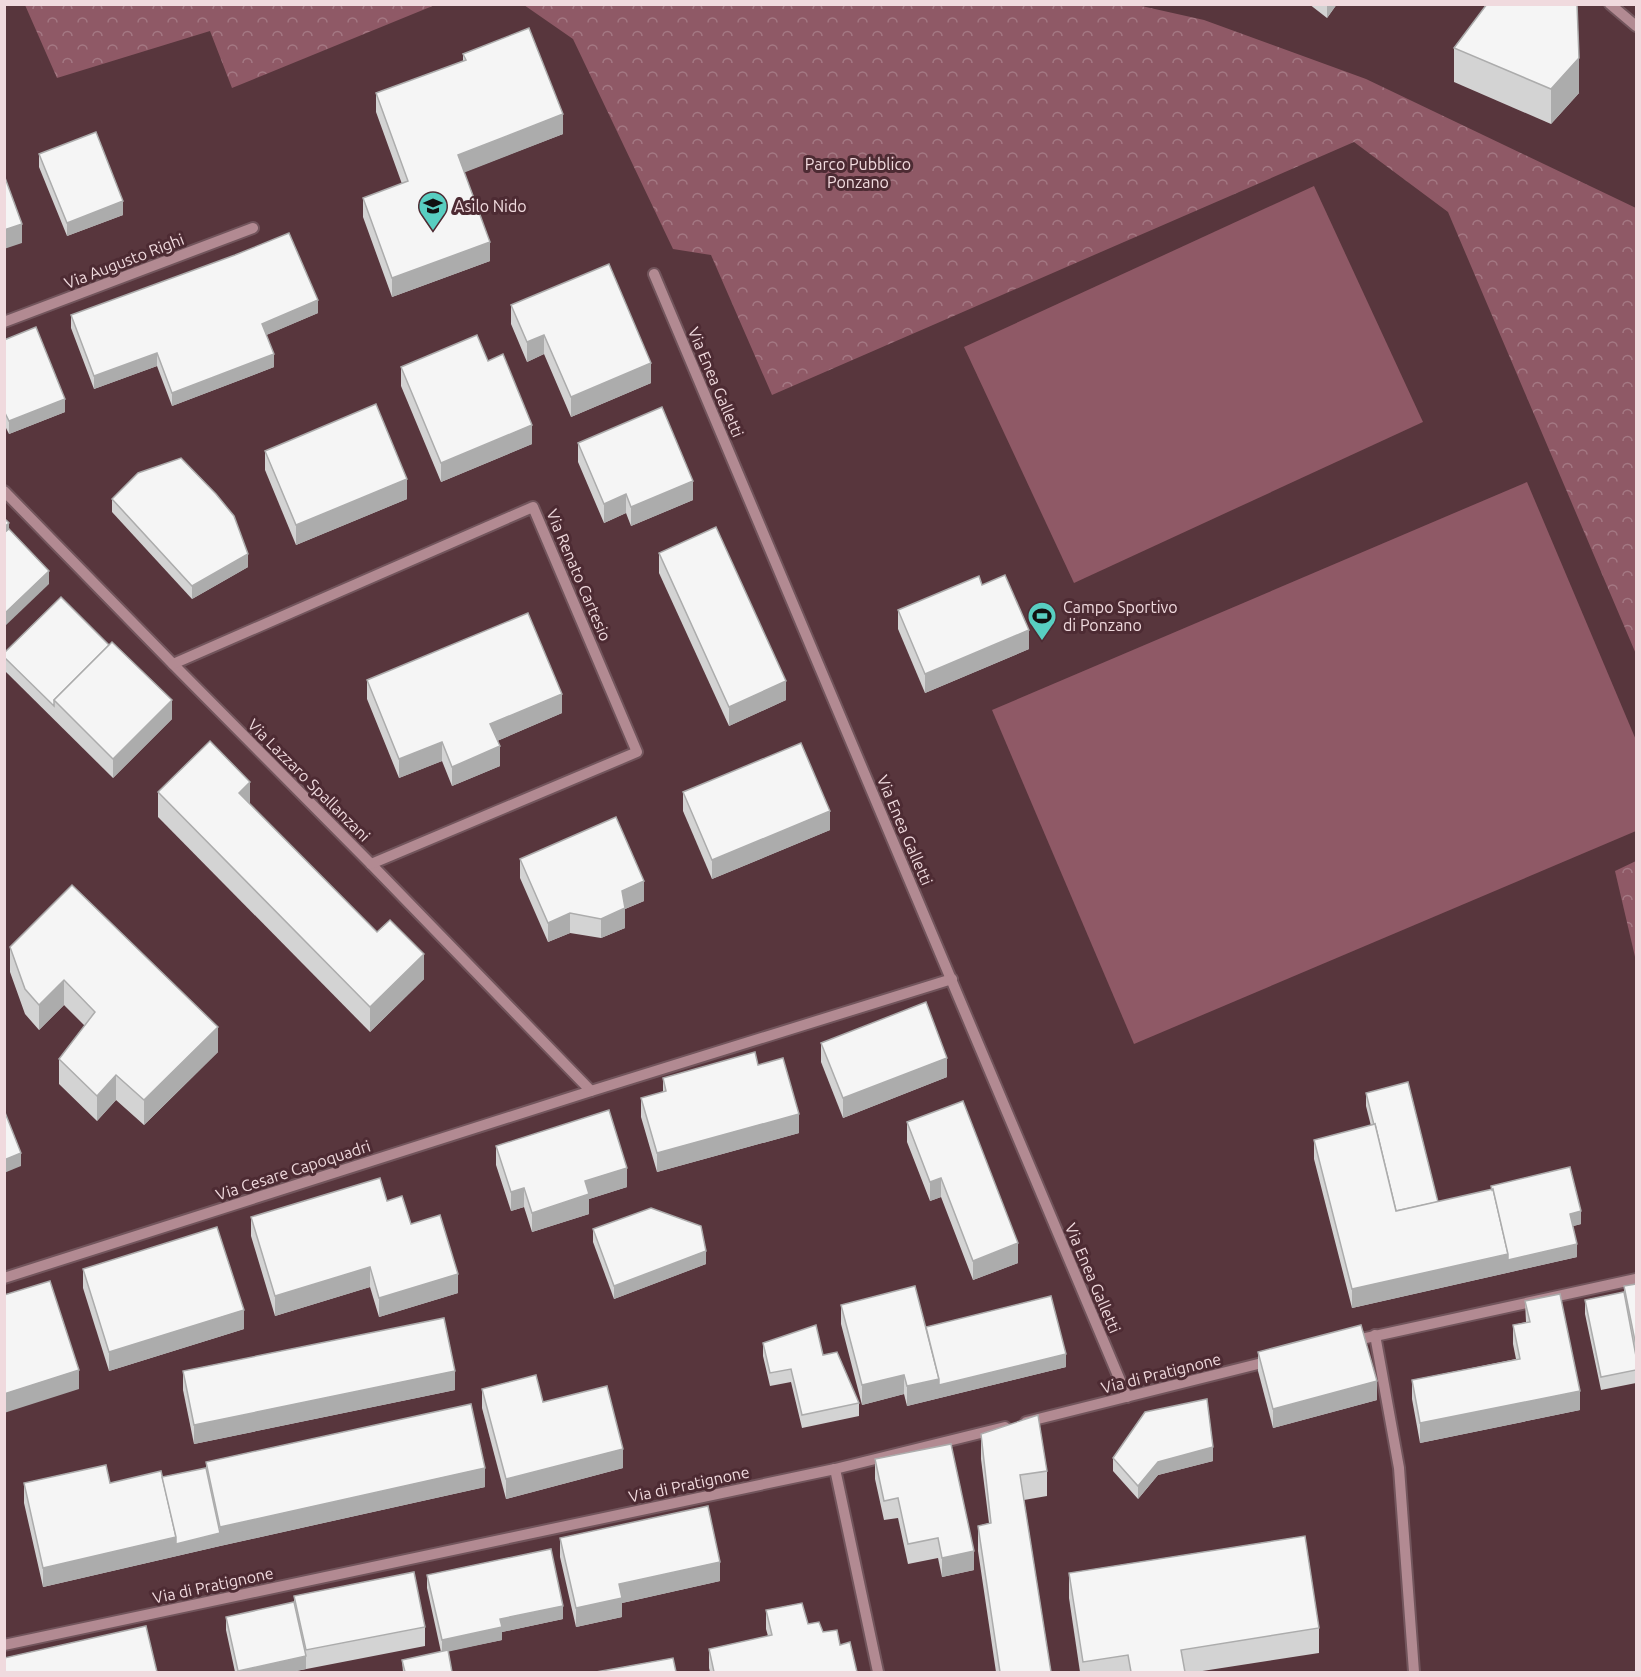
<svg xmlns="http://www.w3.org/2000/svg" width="1641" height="1677" viewBox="0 0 1641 1677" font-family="Ubuntu,sans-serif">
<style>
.green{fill:#8f5966}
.park{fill:url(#park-crowns)}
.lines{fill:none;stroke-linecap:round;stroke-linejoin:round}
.minor-casing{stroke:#72555c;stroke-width:14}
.minor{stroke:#b28a92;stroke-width:10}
.wall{fill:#d3d3d3}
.shaded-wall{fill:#acacac}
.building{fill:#f5f5f5;stroke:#acacac;stroke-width:1.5}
.labels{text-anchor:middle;stroke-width:6;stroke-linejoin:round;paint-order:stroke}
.park-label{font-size:16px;fill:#f2dbdf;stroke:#4d2b33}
.poi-label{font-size:16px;fill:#f0dade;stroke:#4d2b33;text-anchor:start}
.street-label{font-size:16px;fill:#f0dade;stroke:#4d2b33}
</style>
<defs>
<pattern id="park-crowns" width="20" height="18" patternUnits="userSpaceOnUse" patternTransform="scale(1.5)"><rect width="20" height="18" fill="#8f5966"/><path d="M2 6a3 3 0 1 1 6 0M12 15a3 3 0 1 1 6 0" fill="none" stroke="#a47883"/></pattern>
</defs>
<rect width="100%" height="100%" fill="#58363d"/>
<g class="green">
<path d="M1314 186 1423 422 1074 583 964 347Z"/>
<path d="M1527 482 1636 740V831L1134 1044 992 710Z"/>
</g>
<g class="park">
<path d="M25 5H435L232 88 210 31 57 78Z"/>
<path d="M524 5H1137L1204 20 1366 79 1636 208V654L1448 212 1354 142 772 395 711 255 673 249 573 39Z"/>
<path d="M1636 861V961L1615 871Z"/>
</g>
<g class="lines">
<g class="minor-casing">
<g id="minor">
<path d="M1610 4 1636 26"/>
<path d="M654 274 1127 1397"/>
<path d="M4 322 253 228"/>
<path d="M4 491 173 664 371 864 591 1091"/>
<path d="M173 664 533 507 637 752 371 864"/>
<path d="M4 1278 591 1091 952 979"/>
<path d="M1375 1335 1399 1468 1414 1672"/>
<path d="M1352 1341 1636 1279"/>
<path d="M1026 1422 1270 1361"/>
<path d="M835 1469 878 1672"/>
<path d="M4 1645 835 1469 1005 1427"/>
</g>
</g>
<use href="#minor" class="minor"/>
</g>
<g class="wall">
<path d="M1309 4H1337L1327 18Z"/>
<path d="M1454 48 1579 93 1551 124 1454 82Z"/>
<path d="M463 54 563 134 464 172 490 261 392 297 363 217V198L402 184 376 112V93L463 61Z"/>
<path d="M39 154 123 215 67 236 39 167Z"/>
<path d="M511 305 651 383 571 417 544 354 527 362 511 324Z"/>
<path d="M318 313 266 335 274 367 172 406 157 366 94 389 71 328V315Z"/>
<path d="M4 340 65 412 9 434 4 424Z"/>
<path d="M401 367 532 444 441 482 401 386Z"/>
<path d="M578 443 693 500 631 526 626 513 604 523 578 462Z"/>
<path d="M265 451 407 499 296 545 265 470Z"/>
<path d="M112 499 248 567 192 599 112 512Z"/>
<path d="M659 553 786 700 729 726 659 573Z"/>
<path d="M982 585 1029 649 925 693 898 629V610Z"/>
<path d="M4 653 172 719 113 778 4 670Z"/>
<path d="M367 680 562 713 497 741 500 766 452 786 442 761 399 778 367 699Z"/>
<path d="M158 792 250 805 424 979 370 1032 158 817Z"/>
<path d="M683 792 830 830 712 879 683 811Z"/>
<path d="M520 859 644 901 625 909V928L601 938 570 933 548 942 520 878Z"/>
<path d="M10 947 218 1052 144 1125 116 1100 97 1121 59 1084V1059L85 1026 64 1005 39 1030 25 1014 10 972Z"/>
<path d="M821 1043 947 1077 843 1118 821 1062Z"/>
<path d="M758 1065 799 1133 657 1172 641 1117V1098L663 1092V1078Z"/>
<path d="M1366 1093 1438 1202 1491 1190V1186L1581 1224 1573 1226 1577 1257 1352 1308 1314 1159V1140L1371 1126 1366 1106Z"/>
<path d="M907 1122 1018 1263 973 1280 941 1197 930 1201 907 1142Z"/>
<path d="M496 1146 627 1187 589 1199V1214L532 1232 524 1207 511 1211 496 1165Z"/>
<path d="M387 1201 411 1224 458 1293 379 1317 370 1287 275 1316 251 1236V1217Z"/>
<path d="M593 1229 706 1264 614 1299 593 1242Z"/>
<path d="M83 1269 244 1329 109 1371 83 1288Z"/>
<path d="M1636 1284V1383L1601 1390 1585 1314V1300L1624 1292V1286Z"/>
<path d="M1525 1301 1580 1410 1420 1443 1412 1399V1380L1516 1359 1513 1344V1325L1526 1322Z"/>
<path d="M841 1305 926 1327 1066 1367 907 1406 904 1394 862 1405 841 1324Z"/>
<path d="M763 1343 823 1355 859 1403V1416L802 1428 791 1382 770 1386 763 1356Z"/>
<path d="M1258 1352 1377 1400 1273 1428 1258 1371Z"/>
<path d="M183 1371 455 1390 194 1444 183 1390Z"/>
<path d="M482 1389 543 1402 623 1468 506 1499 482 1408Z"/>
<path d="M981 1434 1047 1471V1496L1024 1500 1051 1672H996L978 1551V1526L989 1523 981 1459Z"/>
<path d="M1113 1458 1213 1461 1158 1475 1138 1499 1113 1471Z"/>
<path d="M875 1459 974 1570 942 1577 938 1558 908 1564 898 1518 884 1520 875 1479Z"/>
<path d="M206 1462 485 1487 220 1546 43 1587 24 1503V1483H110L162 1477 206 1468Z"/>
<path d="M560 1538 720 1581 622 1603V1617L576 1627 560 1557Z"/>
<path d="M1069 1573 1319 1628V1653L1196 1672H1080L1069 1598Z"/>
<path d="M427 1575 563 1619 502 1632V1640L448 1651 452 1672H403L402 1660 441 1652 427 1588Z"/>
<path d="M294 1596 425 1627V1646L291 1672H235L226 1630V1617L294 1602Z"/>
<path d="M766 1610 808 1624 823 1632 840 1645 857 1672H710L709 1668V1649L768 1636 766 1629Z"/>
</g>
<g class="shaded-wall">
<path d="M1327 4H1337L1327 18Z"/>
<path d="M1579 58V93L1551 124V89Z"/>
<path d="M563 114V134L458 175V155Z"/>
<path d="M123 201V215L67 236V223Z"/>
<path d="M22 224V243L4 249V230Z"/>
<path d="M490 242V261L392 297V278Z"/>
<path d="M318 300V313L262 337V324Z"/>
<path d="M544 335V354L527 362V342Z"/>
<path d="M157 353V366L94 389V376Z"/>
<path d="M274 354V367L172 406V393Z"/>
<path d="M651 363V383L571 417V397Z"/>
<path d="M65 399V412L9 434V421Z"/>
<path d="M532 425V444L441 482V463Z"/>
<path d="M407 479V499L296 545V525Z"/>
<path d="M693 481V500L631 526V507Z"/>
<path d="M626 494V513L604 523V504Z"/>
<path d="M9 523V542L4 546V527Z"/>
<path d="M248 554V567L192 599V586Z"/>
<path d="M49 571V584L4 627V614Z"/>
<path d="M1029 630V649L925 693V674Z"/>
<path d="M786 681V700L729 726V707Z"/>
<path d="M562 694V713L490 744V724Z"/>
<path d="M172 700V719L113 778V759Z"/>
<path d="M442 742V761L399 778V759Z"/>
<path d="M500 746V766L452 786V767Z"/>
<path d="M250 782V807L239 793Z"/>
<path d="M830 811V830L712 879V860Z"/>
<path d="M644 881V901L625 909V928L601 938V919L622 891Z"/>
<path d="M570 913V933L548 942V923Z"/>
<path d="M424 954V979L370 1032V1007Z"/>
<path d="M64 980V1005L39 1030V1005Z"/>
<path d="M218 1027V1052L144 1125V1100Z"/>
<path d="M947 1058V1077L843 1118V1098Z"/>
<path d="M116 1075V1100L97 1121V1096Z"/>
<path d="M799 1114V1133L657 1172V1153Z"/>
<path d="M21 1153V1166L4 1173V1160Z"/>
<path d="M627 1168V1187L589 1199V1214L532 1232V1213L585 1181Z"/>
<path d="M941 1178V1197L930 1201V1182Z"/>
<path d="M524 1188V1207L511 1211V1192Z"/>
<path d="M1581 1211V1224L1570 1227V1214Z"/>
<path d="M1018 1243V1263L973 1280V1261Z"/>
<path d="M1577 1244V1257L1352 1308V1289L1508 1254Z"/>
<path d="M706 1251V1264L614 1299V1286Z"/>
<path d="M370 1267V1287L275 1316V1296Z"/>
<path d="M458 1274V1293L379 1317V1298Z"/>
<path d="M244 1310V1329L109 1371V1352Z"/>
<path d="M1066 1354V1367L907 1406V1386L939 1379Z"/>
<path d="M79 1370V1389L4 1413V1394Z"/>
<path d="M455 1371V1390L194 1444V1425Z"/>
<path d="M904 1375V1394L862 1405V1385Z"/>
<path d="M1377 1381V1400L1273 1428V1409Z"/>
<path d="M1580 1391V1410L1420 1443V1423Z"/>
<path d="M1213 1447V1461L1158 1475 1138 1499V1486L1158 1462Z"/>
<path d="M623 1449V1468L506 1499V1479Z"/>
<path d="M485 1468V1487L220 1546 43 1587V1568L176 1537 220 1533V1527Z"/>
<path d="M974 1551V1570L942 1577V1558Z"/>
<path d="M720 1562V1581L622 1603V1617L576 1627V1608L619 1584Z"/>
<path d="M563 1606V1619L502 1632V1640L442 1653V1640L500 1619Z"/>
<path d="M306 1656V1669L291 1672H238V1671Z"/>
</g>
<g class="building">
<path d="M1487 4H1577L1579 58 1551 89 1454 48Z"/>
<path d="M529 28 563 114 458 155 490 242 392 278 363 198 408 181 376 93 466 60 463 54Z"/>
<path d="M96 132 123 201 67 223 39 154Z"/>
<path d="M4 175 22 224 4 230Z"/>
<path d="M289 233 318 300 262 324 274 354 172 393 157 353 94 376 71 315 235 255Z"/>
<path d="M609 264 651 363 571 397 544 335 527 342 511 305Z"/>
<path d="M36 327 65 399 9 421 4 411V340Z"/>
<path d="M477 335 488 361 503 354 532 425 441 463 401 367Z"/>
<path d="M376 404 407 479 296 525 265 451Z"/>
<path d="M662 407 693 481 631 507 626 494 604 504 578 443Z"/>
<path d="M181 458 216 494 234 516 248 554 192 586 112 499 138 473Z"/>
<path d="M4 518 9 523 4 527Z"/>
<path d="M716 527 786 681 729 707 659 553Z"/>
<path d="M9 529 49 571 4 614V533Z"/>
<path d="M1005 575 1029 630 925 674 898 610 979 576 982 585Z"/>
<path d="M61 597 109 645 54 700V706L4 657V653Z"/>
<path d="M528 613 562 694 490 724 500 746 452 767 442 742 399 759 367 680Z"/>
<path d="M112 642 172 700 113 759 54 700Z"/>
<path d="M210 741 250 782 239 793 377 932 390 920 424 954 370 1007 158 792Z"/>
<path d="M801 743 830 811 712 860 683 792Z"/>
<path d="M616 817 644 881 622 891 625 908 601 919 570 913 548 923 520 859Z"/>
<path d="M72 885 218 1027 144 1100 116 1075 97 1096 59 1059 95 1012 64 980 39 1005 25 989 10 947Z"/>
<path d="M926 1002 947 1058 843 1098 821 1043Z"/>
<path d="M755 1052 758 1065 783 1058 799 1114 657 1153 641 1098 666 1091 663 1078Z"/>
<path d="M1408 1082 1438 1202 1396 1211 1375 1124 1374 1125 1366 1093Z"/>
<path d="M963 1101 1018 1243 973 1261 941 1178 930 1182 907 1122Z"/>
<path d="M4 1110 21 1153 4 1160Z"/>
<path d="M609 1110 627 1168 585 1181 589 1194 532 1213 524 1188 511 1192 496 1146Z"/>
<path d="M1375 1124 1396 1211 1493 1189 1508 1254 1352 1289 1314 1140Z"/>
<path d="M1570 1167 1581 1211 1570 1214 1577 1244 1508 1260V1254L1493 1189 1492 1190 1491 1186Z"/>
<path d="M380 1178 387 1201 402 1196 411 1224 440 1215 458 1274 379 1298 370 1267 275 1296 251 1217Z"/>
<path d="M651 1208 701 1226 706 1251 614 1286 593 1229Z"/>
<path d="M217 1227 244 1310 109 1352 83 1269Z"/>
<path d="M50 1281 79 1370 4 1394V1295Z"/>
<path d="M1636 1284V1346L1624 1286Z"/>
<path d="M915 1286 939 1379 907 1386 904 1375 862 1385 841 1305Z"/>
<path d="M1624 1292 1636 1356V1370L1601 1377 1585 1300Z"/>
<path d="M1560 1294 1580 1391 1420 1423 1412 1380 1520 1359 1513 1325 1530 1322 1525 1301Z"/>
<path d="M1051 1296 1066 1354 939 1385V1379L926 1327Z"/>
<path d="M444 1318 455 1371 194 1425 183 1371Z"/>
<path d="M816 1325 823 1355 837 1352 859 1403 802 1415 791 1369 770 1373 763 1343Z"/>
<path d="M1361 1325 1377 1381 1273 1409 1258 1352Z"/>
<path d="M536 1375 543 1402 607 1386 623 1449 506 1479 482 1389Z"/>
<path d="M1207 1399 1213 1447 1158 1462 1138 1486 1113 1458 1145 1412Z"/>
<path d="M471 1404 485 1468 220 1527 206 1462Z"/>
<path d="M1038 1415 1047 1471 1020 1475 1051 1672H1000L978 1526 991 1523 981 1434Z"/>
<path d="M951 1444 974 1551 942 1558 938 1538 908 1544 898 1498 884 1501 875 1459Z"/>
<path d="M106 1465 110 1483 161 1471 176 1537 43 1568 24 1483Z"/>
<path d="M206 1468 220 1533 176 1544V1537L162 1477Z"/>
<path d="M708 1506 720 1562 619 1584 622 1598 576 1608 560 1538Z"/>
<path d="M1305 1536 1319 1628 1181 1650 1185 1672H1131L1128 1655 1083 1662 1069 1573Z"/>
<path d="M551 1549 563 1606 500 1619 502 1627 442 1640 427 1575Z"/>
<path d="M414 1572 425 1627 306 1650 294 1596Z"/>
<path d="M294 1602 306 1656 238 1671 226 1617Z"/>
<path d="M802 1603 808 1624 819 1622 823 1632 837 1630 840 1645 850 1642 857 1672H714L709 1649 772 1635 766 1610Z"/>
<path d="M146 1626 157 1672H4V1658Z"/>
<path d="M448 1650 452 1672H405L402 1660Z"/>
<path d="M673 1658 676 1672H596Z"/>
</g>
<defs>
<g id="school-pin" transform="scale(1.5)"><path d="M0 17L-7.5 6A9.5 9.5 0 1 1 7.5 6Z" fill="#58cec1" stroke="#4d2b33"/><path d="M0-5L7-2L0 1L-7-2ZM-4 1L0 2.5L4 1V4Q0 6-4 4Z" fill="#111"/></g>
<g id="stadium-pin" transform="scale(1.5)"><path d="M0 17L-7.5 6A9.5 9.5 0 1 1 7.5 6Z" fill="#58cec1" stroke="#4d2b33"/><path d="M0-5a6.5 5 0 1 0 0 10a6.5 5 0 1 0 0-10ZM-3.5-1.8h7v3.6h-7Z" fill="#111"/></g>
</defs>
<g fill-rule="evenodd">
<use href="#school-pin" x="433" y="206"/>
<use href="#stadium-pin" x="1042" y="616"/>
</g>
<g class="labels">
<g class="park-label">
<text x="858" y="170">Parco Pubblico<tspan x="858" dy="18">Ponzano</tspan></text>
</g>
<g class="poi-label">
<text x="454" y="212">Asilo Nido</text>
<text x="1063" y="613">Campo Sportivo<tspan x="1063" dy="18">di Ponzano</tspan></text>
</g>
<g class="street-label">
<text transform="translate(124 261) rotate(-21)" y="6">Via Augusto Righi</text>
<text transform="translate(716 382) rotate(67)" y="6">Via Enea Galletti</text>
<text transform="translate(579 575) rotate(67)" y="6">Via Renato Cartesio</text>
<text transform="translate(309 780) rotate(45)" y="6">Via Lazzaro Spallanzani</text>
<text transform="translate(905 830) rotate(67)" y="6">Via Enea Galletti</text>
<text transform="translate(293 1170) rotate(-18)" y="6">Via Cesare Capoquadri</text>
<text transform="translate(1093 1278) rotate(67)" y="6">Via Enea Galletti</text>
<text transform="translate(1161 1373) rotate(-14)" y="6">Via di Pratignone</text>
<text transform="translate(689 1484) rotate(-12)" y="6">Via di Pratignone</text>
<text transform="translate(213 1585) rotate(-12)" y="6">Via di Pratignone</text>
</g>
</g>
<rect width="1641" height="1677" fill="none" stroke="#f0dade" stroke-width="12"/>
</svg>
